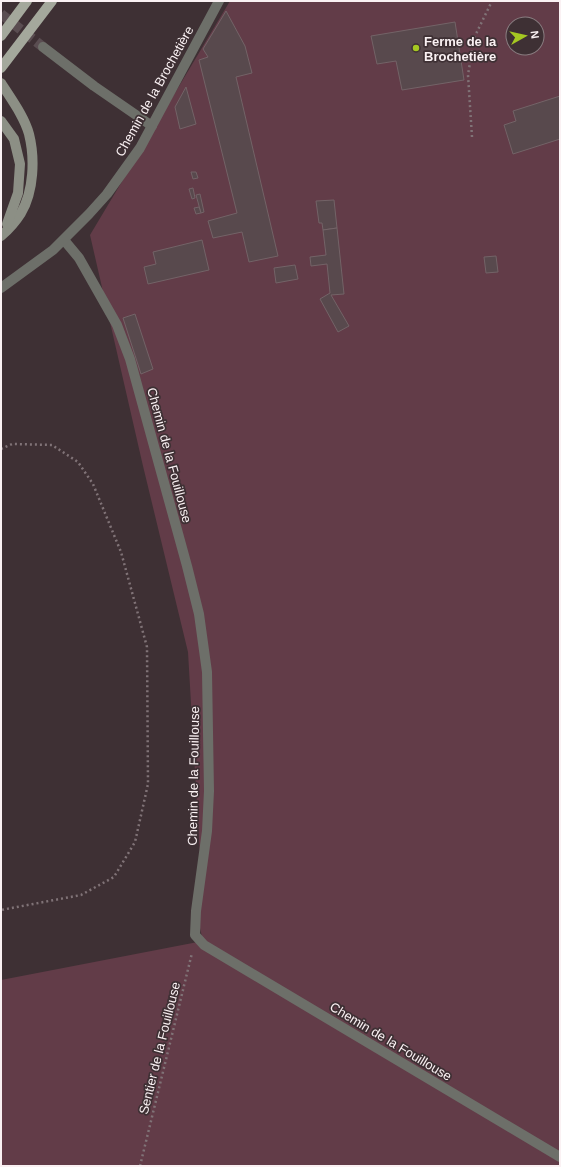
<svg xmlns="http://www.w3.org/2000/svg" width="561" height="1167" viewBox="0 0 561 1167" font-family="Arial,sans-serif">
<style>
.green{fill:#623c48;fill-rule:evenodd}
.building{fill:#58494d;stroke:#736367}
.lines{fill:none;stroke-linecap:round;stroke-linejoin:round}
.street-tunnel{stroke:#5a4d51;stroke-width:10;stroke-dasharray:10 5;stroke-linecap:butt}
.path{stroke:#807377;stroke-width:2.5;stroke-dasharray:2 3;stroke-linecap:butt}
.street{stroke:#6d6f69;stroke-width:10}
.secondary{stroke:#8c8f85;stroke-width:10}
.primary{stroke:#a4a89c;stroke-width:10}
.poi-dot{fill:#a5c822;stroke:#3e3034;stroke-width:1.5}
.labels{text-anchor:middle;stroke-width:3.5;stroke-linejoin:round;paint-order:stroke}
.poi-label{font-size:13px;font-weight:bold;fill:#faf1f3;stroke:#3e3034;text-anchor:start}
.street-label{font-size:13px;fill:#faf1f3;stroke:#3e3034}
</style>
<rect width="100%" height="100%" fill="#3e3034"/>
<path class="green" d="M230 1H560V1166H1V980L203 941 196 911 201 874 188 652 143 466 90 235ZM513 24H537V48H513Z"/>
<g class="building">
<path d="M226 11 245 46 252 73 236 77 278 256 249 262 242 232 213 238 208 221 237 213 199 60 208 57 203 49Z"/>
<path d="M455 22 464 80 402 90 396 61 377 64 371 36Z"/>
<path d="M186 87 196 124 180 129 175 107Z"/>
<path d="M560 96V139L513 154 504 125 516 121 513 111Z"/>
<path d="M191 172H196L198 178 193 179Z"/>
<path d="M193 188 195 198 192 199 189 189Z"/>
<path d="M200 194 204 212 201 213 196 195Z"/>
<path d="M334 200 337 228 323 230 322 223H319L316 201Z"/>
<path d="M199 207 201 213 196 214 194 208Z"/>
<path d="M337 228 344 294 331 295 349 326 338 332 320 299 330 293 327 264 311 266 310 257 326 255 323 230Z"/>
<path d="M202 240 209 270 148 284 144 267 156 264 153 252Z"/>
<path d="M496 256 498 272 486 273 484 257Z"/>
<path d="M295 265 298 279 276 283 274 268Z"/>
<path d="M135 314 153 369 141 374 123 318Z"/>
</g>
<g class="lines">
<path class="street-tunnel" d="M1 14 43 47"/>
<g class="path">
<path d="M472 137 468 75 474 38 492 1"/>
<path d="M1 449 12 444 52 445 78 462 93 484 121 552 147 647 148 784 135 842 114 877 81 895 1 910"/>
<path d="M140 1166 192 953"/>
</g>
<g class="street">
<path d="M43 47 94 86 152 126"/>
<path d="M64 240 79 258 117 325 130 359 187 566 199 614 207 672 209 791 207 831 196 911 195 935 204 945 560 1157"/>
<path d="M1 288 53 250 89 214 107 194 140 148 219 1"/>
</g>
<g class="secondary">
<path d="M1 83C11 99 24 116 29 134 35 158 34 191 21 213 16 221 8 230 1 236"/>
<path d="M1 121 14 139 20 164 18 193 7 224"/>
</g>
<g class="primary">
<path d="M1 36 27 1"/>
<path d="M1 68 52 1"/>
</g>
</g>
<circle class="poi-dot" cx="416" cy="48" r="4"/>
<g class="labels">
<g class="poi-label">
<text x="424" y="46">Ferme de la<tspan x="424" dy="15">Brochetière</tspan></text>
</g>
<g class="street-label">
<text transform="translate(154 91) rotate(-61)" y="5">Chemin de la Brochetière</text>
<text transform="translate(170 455) rotate(75)" y="5">Chemin de la Fouillouse</text>
<text transform="translate(193 776) rotate(-89)" y="5">Chemin de la Fouillouse</text>
<text transform="translate(391 1041) rotate(31)" y="5">Chemin de la Fouillouse</text>
<text transform="translate(159 1048) rotate(-76)" y="5">Sentier de la Fouillouse</text>
</g>
</g>
<rect width="561" height="1167" fill="none" stroke="#faf1f3" stroke-width="4"/>
<g transform="translate(525 36) rotate(82)"><circle r="19" fill="#3e3034" stroke="#897d80"/>
<path d="M0-3L7 15L0 10L-7 15Z" fill="#a5c822"/>
<text y="-6" font-size="11" font-weight="bold" text-anchor="middle" fill="#faf1f3">N</text>
</g>
</svg>
